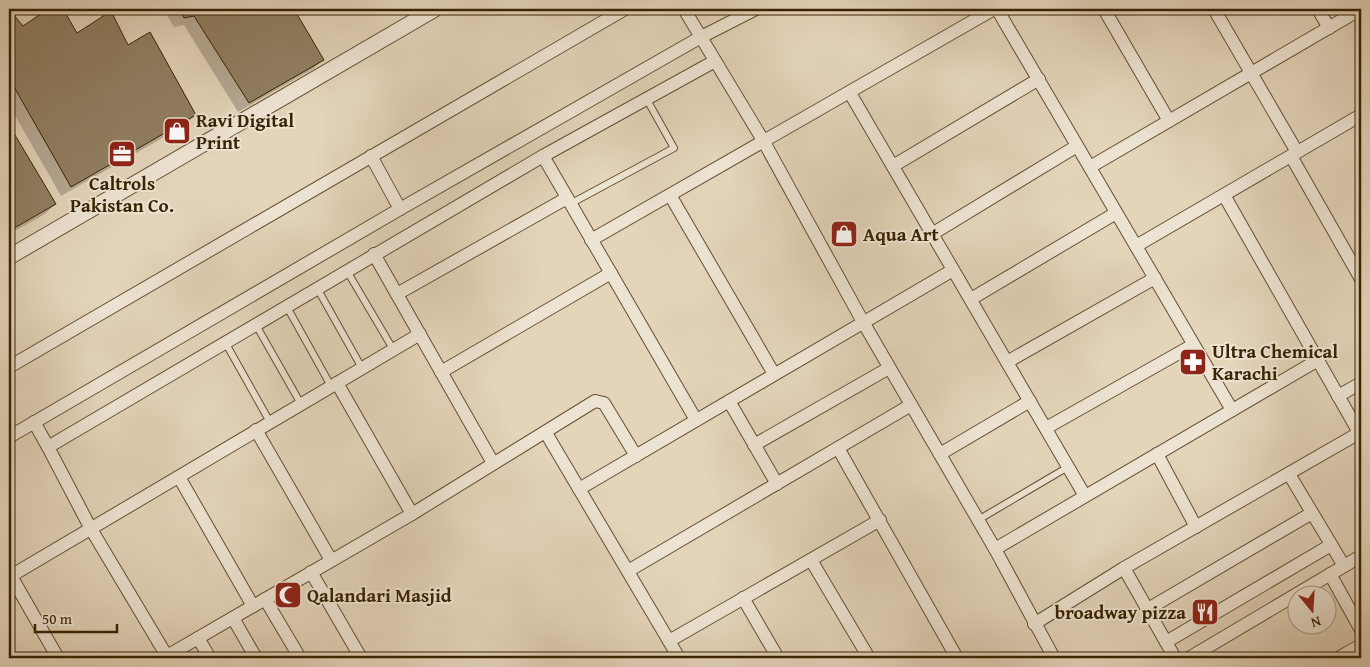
<svg xmlns="http://www.w3.org/2000/svg" width="1370" height="667" viewBox="0 0 1370 667" font-family="'Gentium Book Plus',serif">
<style>
.shadow{fill:#0003}
.building{fill:#917f62;stroke:#382302}
.lines{fill:none;stroke-linecap:round;stroke-linejoin:round}
.service-casing{stroke:#634f30;stroke-width:8}
.minor-casing{stroke:#634f30;stroke-width:14}
.tertiary-casing{stroke:#634f30;stroke-width:17}
.service{stroke:#ede3d2;stroke-width:6}
.minor{stroke:#ede3d2;stroke-width:12}
.tertiary{stroke:#ede3d2;stroke-width:15}
.labels{text-anchor:middle;stroke-width:4;stroke-linejoin:round;paint-order:stroke}
.poi-label{font-size:19px;font-weight:bold;fill:#382302;stroke:#ede3d2;text-anchor:start}
</style>
<rect width="100%" height="100%" fill="#e3d4ba"/>
<filter id="stains"><feTurbulence type="fractalNoise" baseFrequency=".004" numOctaves="4"/><feColorMatrix values="0 0 0 0 .2 0 0 0 0 .09 0 0 0 0 .02 0 0 0 .5 -.17"/></filter>
<radialGradient id="worn" r=".72"><stop offset=".6" stop-color="#630" stop-opacity="0"/><stop offset="1" stop-color="#630" stop-opacity=".3"/></radialGradient>
<g class="shadow">
<path d="M9 9 22 27 51 9H61L77 35 127 46 195 115 185 125 61 196 9 105Z"/>
<path d="M163 9H293L322 60 313 69 238 112 184 25 174 27Z"/>
<path d="M9 127 55 204 45 214 9 234Z"/>
</g>
<g class="building">
<path d="M9 9 23 26 48 9H63L77 33 111 11 128 45 150 32 196 115 71 187 9 78Z"/>
<path d="M179 9H294L324 60 249 103 194 16 184 18Z"/>
<path d="M9 125 56 204 9 231Z"/>
</g>
<g class="lines">
<g class="service-casing">
<g id="service">
<path d="M570 204 674 148 646 98"/>
<path d="M347 271 393 349"/>
<path d="M317 288 362 368"/>
<path d="M287 307 331 386"/>
<path d="M256 325 301 404"/>
<path d="M225 342 270 422"/>
<path d="M978 520 1068 467"/>
</g>
</g>
<g class="minor-casing">
<g id="minor">
<path d="M684 9 764 142 863 322 995 549 1054 658"/>
<path d="M997 9 1232 410"/>
<path d="M1104 9 1169 121"/>
<path d="M1214 9 1297 152"/>
<path d="M1318 9 1329 28"/>
<path d="M850 93 1085 496"/>
<path d="M371 156 400 209"/>
<path d="M543 156 696 420"/>
<path d="M1291 156 1361 279"/>
<path d="M893 166 1039 79"/>
<path d="M1090 167 1361 9"/>
<path d="M670 195 774 374"/>
<path d="M1224 195 1361 436"/>
<path d="M932 234 1077 146"/>
<path d="M591 240 994 9"/>
<path d="M1136 246 1361 115"/>
<path d="M374 254 493 463"/>
<path d="M397 294 567 198"/>
<path d="M971 299 1116 213"/>
<path d="M1007 362 1155 278"/>
<path d="M9 367 625 9"/>
<path d="M441 372 611 273"/>
<path d="M337 383 412 514"/>
<path d="M1338 396 1361 383"/>
<path d="M729 401 777 484"/>
<path d="M34 422 48 447 543 156 715 61"/>
<path d="M1046 428 1193 345"/>
<path d="M256 430 331 560"/>
<path d="M546 433 679 658"/>
<path d="M9 437 400 209 701 37 756 9"/>
<path d="M754 445 889 368"/>
<path d="M48 447 91 529 168 658"/>
<path d="M838 448 957 658"/>
<path d="M940 454 1030 401"/>
<path d="M1157 454 1196 527"/>
<path d="M1289 474 1344 566"/>
<path d="M179 477 253 606"/>
<path d="M579 489 953 270"/>
<path d="M995 549 1318 360"/>
<path d="M811 560 869 658"/>
<path d="M1124 568 1175 658"/>
<path d="M628 571 911 405"/>
<path d="M311 572 361 658"/>
<path d="M1330 574 1361 630"/>
<path d="M11 576 58 658"/>
<path d="M9 577 420 334"/>
<path d="M743 598 778 658"/>
<path d="M265 599 300 658"/>
<path d="M1148 609 1312 513"/>
<path d="M233 618 256 658"/>
<path d="M1034 624 1124 568 1359 433"/>
<path d="M198 638 210 658"/>
<path d="M669 641 880 520"/>
<path d="M1166 642 1331 545"/>
<path d="M167 656 412 514 595 401 604 403 636 456"/>
<path d="M1189 658 1361 556"/>
<path d="M1338 658 1361 645"/>
</g>
</g>
<g class="tertiary-casing">
<path id="tertiary" d="M9 257 435 9"/>
</g>
<use href="#service" class="service"/>
<use href="#minor" class="minor"/>
<use href="#tertiary" class="tertiary"/>
</g>
<defs>
<g id="shop-square" transform="scale(1.4375)"><rect x="-9" y="-9" width="18" height="18" rx="4" fill="#8f2418" stroke="#ede3d2"/><path d="M-5-2.5h2.3a2.7 3.5 0 0 1 5.4 0H5L5.5 6h-11ZM-1.5-2.5h3a1.5 2.3 0 0 0-3 0Z" fill="#fff"/></g>
<g id="office-square" transform="scale(1.4375)"><rect x="-9" y="-9" width="18" height="18" rx="4" fill="#8f2418" stroke="#ede3d2"/><path d="M-6-3h4V-5.5h4V-3h4V5H-6ZM-1-4.5V-3h2v-1.5ZM-6 0V1H6V0Z" fill="#fff"/></g>
<g id="pharmacy-square" transform="scale(1.4375)"><rect x="-9" y="-9" width="18" height="18" rx="4" fill="#8f2418" stroke="#ede3d2"/><path d="M-2-6h4v4h4v4h-4v4h-4v-4h-4v-4h4Z" fill="#fff"/></g>
<g id="mosque-square" transform="scale(1.4375)"><rect x="-9" y="-9" width="18" height="18" rx="4" fill="#8f2418" stroke="#ede3d2"/><path d="M3.5-4.9A6 6 0 1 0 3.5 4.9A5 5 0 1 1 3.5-4.9Z" fill="#fff"/></g>
<g id="restaurant-square" transform="scale(1.4375)"><rect x="-9" y="-9" width="18" height="18" rx="4" fill="#8f2418" stroke="#ede3d2"/><path d="M-5-6h1v4h1v-4h1v4h1v-4h1v5L-1.5 .5V6h-2V.5L-5-1ZM5-6V6H3V1.5H1.5Q1.5-4 5-6Z" fill="#fff"/></g>
</defs>
<g fill-rule="evenodd">
<use href="#shop-square" x="177" y="131"/>
<use href="#office-square" x="122" y="154"/>
<use href="#shop-square" x="844" y="234"/>
<use href="#pharmacy-square" x="1193" y="362"/>
<use href="#mosque-square" x="288" y="595"/>
<use href="#restaurant-square" x="1205" y="612"/>
</g>
<g class="labels">
<g class="poi-label">
<text x="196" y="127">Ravi Digital<tspan x="196" dy="22">Print</tspan></text>
<text x="122" y="190" text-anchor="middle">Caltrols<tspan x="122" dy="22">Pakistan Co.</tspan></text>
<text x="863" y="241">Aqua Art</text>
<text x="1212" y="358">Ultra Chemical<tspan x="1212" dy="22">Karachi</tspan></text>
<text x="307" y="602">Qalandari Masjid</text>
<text x="1186" y="619" text-anchor="end">broadway pizza</text>
</g>
</g>
<rect width="1370" height="667" fill="none" stroke="#e3d4ba" stroke-width="30"/>
<rect x="10" y="10" width="1350" height="647" fill="none" stroke="#382302" stroke-width="2.5"/>
<rect x="15" y="15" width="1340" height="637" fill="none" stroke="#382302"/>
<g transform="translate(1312 610) rotate(162)"><circle r="24" fill="#ede3d2" stroke="#a5967f"/>
<path d="M0-4L9 19L0 12L-9 19Z" fill="#8f2418"/>
<text y="-8" font-size="14" font-weight="bold" text-anchor="middle" fill="#382302">N</text>
</g>
<path d="M35 624v8h82v-8" fill="none" stroke="#382302" stroke-width="2.5"/>
<text x="42" y="624" font-size="15" fill="#382302" stroke="#ede3d2" stroke-width="4" paint-order="stroke">50 m</text>
<rect width="100%" height="100%" filter="url(#stains)"/>
<rect width="100%" height="100%" fill="url(#worn)"/>
</svg>
